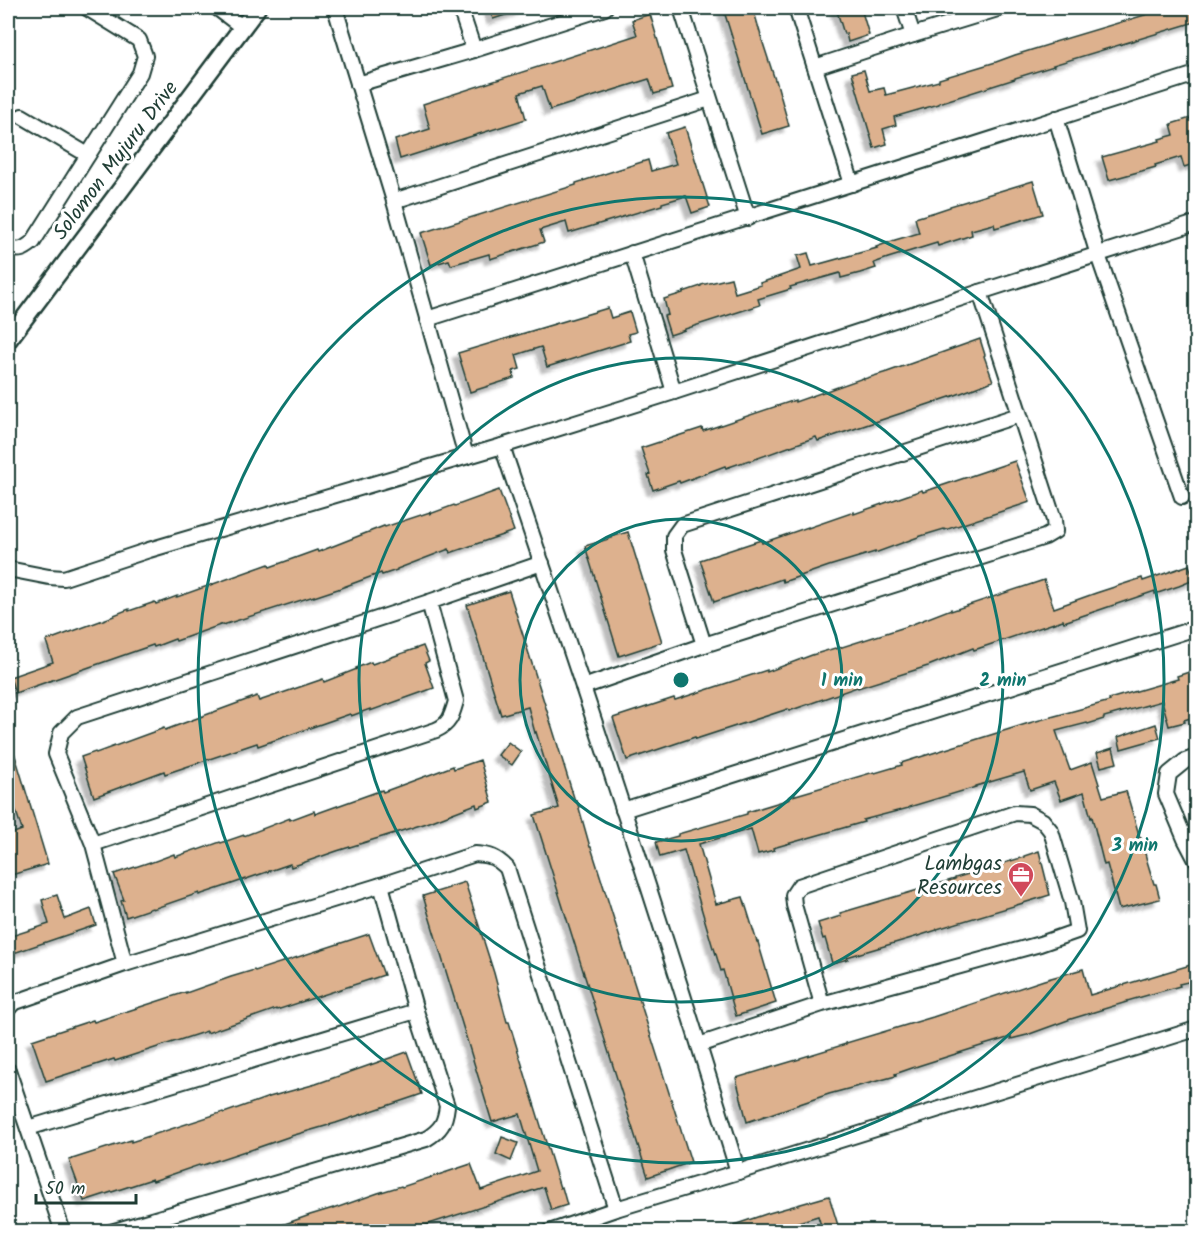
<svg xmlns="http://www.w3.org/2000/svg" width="1204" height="1239" viewBox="0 0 1204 1239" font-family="Kalam,sans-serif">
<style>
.building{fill:#ddb18e;stroke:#1f3d34;stroke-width:1.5;filter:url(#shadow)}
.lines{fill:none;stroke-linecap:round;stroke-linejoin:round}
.minor-casing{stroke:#1f3d34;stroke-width:18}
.tertiary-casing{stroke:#1f3d34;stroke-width:21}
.minor{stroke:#fff;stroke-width:14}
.tertiary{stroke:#fff;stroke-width:16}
.ring{fill:none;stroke:#0f766e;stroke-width:3}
.labels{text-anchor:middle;stroke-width:6;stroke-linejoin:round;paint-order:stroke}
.street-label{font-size:21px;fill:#1f3d34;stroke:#fff}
.poi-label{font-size:21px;fill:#1f3d34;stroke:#fff;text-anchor:end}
.centre{fill:#0f766e;stroke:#fff;stroke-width:3}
.ring-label{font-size:18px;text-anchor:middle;font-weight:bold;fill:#0f766e;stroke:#fff;stroke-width:6;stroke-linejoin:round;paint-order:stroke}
</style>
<defs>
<filter id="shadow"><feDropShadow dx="-5.5" dy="5.5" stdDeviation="1.5" flood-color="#0004"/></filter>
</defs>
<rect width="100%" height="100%" fill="#fff"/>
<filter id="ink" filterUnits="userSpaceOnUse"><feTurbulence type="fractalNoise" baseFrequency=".0167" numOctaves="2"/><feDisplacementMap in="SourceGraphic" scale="12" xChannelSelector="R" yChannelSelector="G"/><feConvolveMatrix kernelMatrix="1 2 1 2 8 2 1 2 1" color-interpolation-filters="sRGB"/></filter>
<g filter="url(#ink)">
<g class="building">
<path d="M489 8H521V10L493 19Z"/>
<path d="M723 8H753L763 43 775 80H776L789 126 762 134Z"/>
<path d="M836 8H861L869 35 848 42 846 33 844 34Z"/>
<path d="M1168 8H1191L1195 22 1053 65 1054 66 1015 78V79L939 103V104L894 117 896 125 883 129 887 144 874 148 852 73 864 70 870 91 884 88 886 95 939 81V79L996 62 1015 55 1051 44V43Z"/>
<path d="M650 14 672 89 654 94 649 79 550 110 542 86 519 93 526 119 400 159 395 140 430 129 423 104 637 35 632 20Z"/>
<path d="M1197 116V136L1192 138 1197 153V163L1184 167 1181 157 1155 165 1156 167 1109 180 1102 157 1160 141 1159 139 1174 135 1171 124Z"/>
<path d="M685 127 710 207 692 213 686 196 662 203V205L569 233 566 222 540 230 544 242 490 259 489 254 451 265 449 260 431 265 421 233 576 185V183L648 160 651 171 676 164 666 133Z"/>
<path d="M1033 181 1043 214 995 228 994 224 971 230 972 235 938 246 937 243 888 258 874 263 876 268 860 273 841 278 840 273 790 287 791 289 758 299 760 305 685 329V330L670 335 664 316 668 315 664 299 683 293V292L701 286V285L731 278 735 293 761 285 760 283 801 269 797 256 808 253 812 266 877 248 876 247 895 240 919 233 915 218 935 212 950 207V206Z"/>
<path d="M608 308 611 318 630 312 636 332 628 334 630 341 547 367 541 347 516 355 520 369 513 371 514 378 470 392 458 353Z"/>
<path d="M980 339 985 355 984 356 993 381 953 396 818 441 816 437 750 461 749 460 726 468 725 466 680 483 679 481 653 490 648 475 650 474 641 448 702 428 703 431 795 400V402L863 378 864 379 887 372Z"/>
<path d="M1015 461 1030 502 945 530 944 529 921 536 875 553V552L829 566 783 582 782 579 714 602 700 560 761 540 762 543 808 527V528L854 512V514L899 498 922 490 923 492Z"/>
<path d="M499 490 514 531 450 553 449 549 397 569V570L382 575 381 573 338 589 314 597V596L223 625V624L176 641 175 639 154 647 153 645 15 693 10 677 53 662 46 641 114 616V615L129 609V611L155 602 156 604 177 596V597L269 564 270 567 317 550 318 552 384 526 385 527 430 512V514L454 505 455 506Z"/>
<path d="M628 532 662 642 619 656 585 546 612 538 611 537Z"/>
<path d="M1189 565 1194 580 1179 586 1155 594V591L1064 622 1063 620 974 650 973 648 928 666 858 688 857 687 789 711 788 709 696 739 695 737 627 760 613 718 674 698 675 700 767 670V672L812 655 835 648 836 649 905 627 951 609V611L1044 580 1054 608 1096 593 1142 578 1143 581Z"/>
<path d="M509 591 553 730 575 801H577L590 847H591L691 1162 648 1177 534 815 559 808 536 732 535 733 528 707 501 715 467 605Z"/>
<path d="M423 646 429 661 425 663 434 688 370 711V709L351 716 350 714 258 746 257 743 165 774 164 771 94 797 81 757 95 752 96 753 164 728 165 730 257 696 259 701 323 679 324 682 357 669 356 668 371 662 372 664Z"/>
<path d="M1192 671 1197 687V716L1184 720 1185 722 1169 726 1162 701 1104 717V719L1088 724 1087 723 1056 731 1070 770 1092 762 1103 797 1126 791 1140 838H1141L1147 861 1154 884H1156L1160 899 1119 909 1107 864 1104 865 1092 817 1091 818 1084 792 1061 800 1054 782 1030 790 1024 772 976 786V787L909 807V808L863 820 864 822 773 848 774 850 758 854 751 829 699 844 716 904 743 897 757 942H758L776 1003 736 1016 723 970 721 971 714 948H713L684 850 660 857 656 842 678 836V834L747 814V812L790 799 789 797 874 772 875 773 902 765 901 763 1029 723 1110 701 1109 699 1178 679 1177 676Z"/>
<path d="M1156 724 1160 738 1121 749 1118 737Z"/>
<path d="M10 739 48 864 8 876V835L22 830 8 786V740Z"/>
<path d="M508 742 521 752 512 765 498 755Z"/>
<path d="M1113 748 1117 763 1101 767 1097 753Z"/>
<path d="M480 760 492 802 477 808 476 804 427 823 337 851 291 867 290 864 223 887 199 895V893L153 909 152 908 126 917 121 901 124 900 114 874 150 862V863L174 854 175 857 197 849 198 850 220 842 221 843 244 835V836L290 818V820L314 811 315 814 382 790 383 792 453 766 454 769Z"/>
<path d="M1039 851 1050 895 937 929V930L915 937 847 957 848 959 832 963 825 938 823 939 818 923 841 916 840 913 955 879V878L1024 857V856Z"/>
<path d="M465 882 494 973 507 1022H509L560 1188 562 1187 567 1205 551 1210 544 1187 404 1232H269L268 1230 310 1215 333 1208V1209L378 1193 401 1186 402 1187 471 1164 481 1190 537 1171 520 1114 492 1122 423 896 449 888V887Z"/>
<path d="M57 895 65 919 91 909 96 925 8 955V937L49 924 42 900Z"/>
<path d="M369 934 384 975 277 1010 276 1009 207 1033V1031L115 1061 114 1059 46 1081 32 1040 93 1020 94 1022 186 992V993L231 977 254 970 255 971Z"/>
<path d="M1197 963V980L1179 984 1180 986 1127 1001V1002L1071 1019 1027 1035 1011 1039V1037L984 1045 918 1066 895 1074 896 1076 829 1094 747 1122 736 1078 800 1059V1058L846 1044V1043L933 1017 1044 980 1083 969 1090 995Z"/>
<path d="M407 1052 422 1094 336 1123 291 1136 245 1152V1151L200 1166 199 1165 153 1181 152 1179 84 1201 69 1160 131 1140V1142L223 1112 224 1113 269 1097 316 1084Z"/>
<path d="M502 1137 518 1143 511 1161 496 1154Z"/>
<path d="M829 1196 840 1232H823L818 1216 766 1232H723L722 1229 769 1213Z"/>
</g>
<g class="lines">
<g class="minor-casing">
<g id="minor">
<path d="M217 8 242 27"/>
<path d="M335 8 394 201 466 456"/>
<path d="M460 8 474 50"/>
<path d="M681 8 748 218"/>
<path d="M796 8 852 184"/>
<path d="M904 8 913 35"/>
<path d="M815 67 913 35 1001 8"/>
<path d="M358 84 474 50 605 8"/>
<path d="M22 116 88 155"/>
<path d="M1056 118 1098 255 1182 497"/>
<path d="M394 201 709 99"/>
<path d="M8 248C20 251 23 250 33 242L140 73 145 56 139 40 87 8"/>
<path d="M632 253 674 392"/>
<path d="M427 319 1196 74"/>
<path d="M502 446C584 687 664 929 738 1172"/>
<path d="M8 569 49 577 64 578 149 550 502 446 674 392 980 292 1196 223"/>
<path d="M704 645 674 550V536L682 525 1019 415"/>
<path d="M583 687 704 645 1045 537 1055 531 1054 520 980 292"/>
<path d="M1196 757 1185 761 1169 774 1166 794 1185 839 1196 860"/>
<path d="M623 810 1196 628"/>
<path d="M93 844 436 730C450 724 452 715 456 701L429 602"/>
<path d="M125 964 93 844 56 754 61 733 77 717 429 602 542 563"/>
<path d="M8 1009 13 1003 125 964 381 885 475 854C490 855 496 857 507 868L616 1209 738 1172 1196 1029"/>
<path d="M699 1045 822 1004 1040 944 1077 931 1072 902 1051 831 1043 821 1030 814 1015 813 799 886 793 895 794 905 822 1004"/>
<path d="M8 1070 63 1232"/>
<path d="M28 1128 416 1011 381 885"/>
<path d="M111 1232 426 1139C441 1130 445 1123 447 1106L416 1011"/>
<path d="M549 1232 616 1209"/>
</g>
</g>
<g class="tertiary-casing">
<path id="tertiary" d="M8 340 257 8"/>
</g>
<use href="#minor" class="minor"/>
<use href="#tertiary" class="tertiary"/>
</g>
</g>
<g class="ring">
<circle cx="681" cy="680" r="161"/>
<circle cx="681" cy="680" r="322"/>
<circle cx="681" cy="680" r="483"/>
</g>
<defs>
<g id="office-pin" transform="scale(1.35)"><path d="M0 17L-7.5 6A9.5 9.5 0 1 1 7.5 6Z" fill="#d1495b" stroke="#fff"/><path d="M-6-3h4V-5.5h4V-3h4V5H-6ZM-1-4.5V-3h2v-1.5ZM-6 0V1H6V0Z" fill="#fff"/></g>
</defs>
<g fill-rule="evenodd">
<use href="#office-pin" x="1021" y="875"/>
</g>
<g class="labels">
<g class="street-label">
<text transform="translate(115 160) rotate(-53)" y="7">Solomon Mujuru Drive</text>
</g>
<g class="poi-label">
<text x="1002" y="870">Lambgas<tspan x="1002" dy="24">Resources</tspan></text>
</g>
</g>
<circle cx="681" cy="680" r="9" class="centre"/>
<g class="ring-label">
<text x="842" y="686">1 min</text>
<text x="1003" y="686">2 min</text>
<text x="1135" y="851">3 min</text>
</g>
<rect width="1204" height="1239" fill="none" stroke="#fff" stroke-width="30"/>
<rect x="15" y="15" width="1174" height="1209" fill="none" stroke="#1f3d34" stroke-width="2" filter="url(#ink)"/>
<path d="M36 1194v9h100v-9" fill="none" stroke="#1f3d34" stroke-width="3"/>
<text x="45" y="1194" font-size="18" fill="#1f3d34" stroke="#ffffff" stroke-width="4.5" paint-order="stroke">50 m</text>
</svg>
